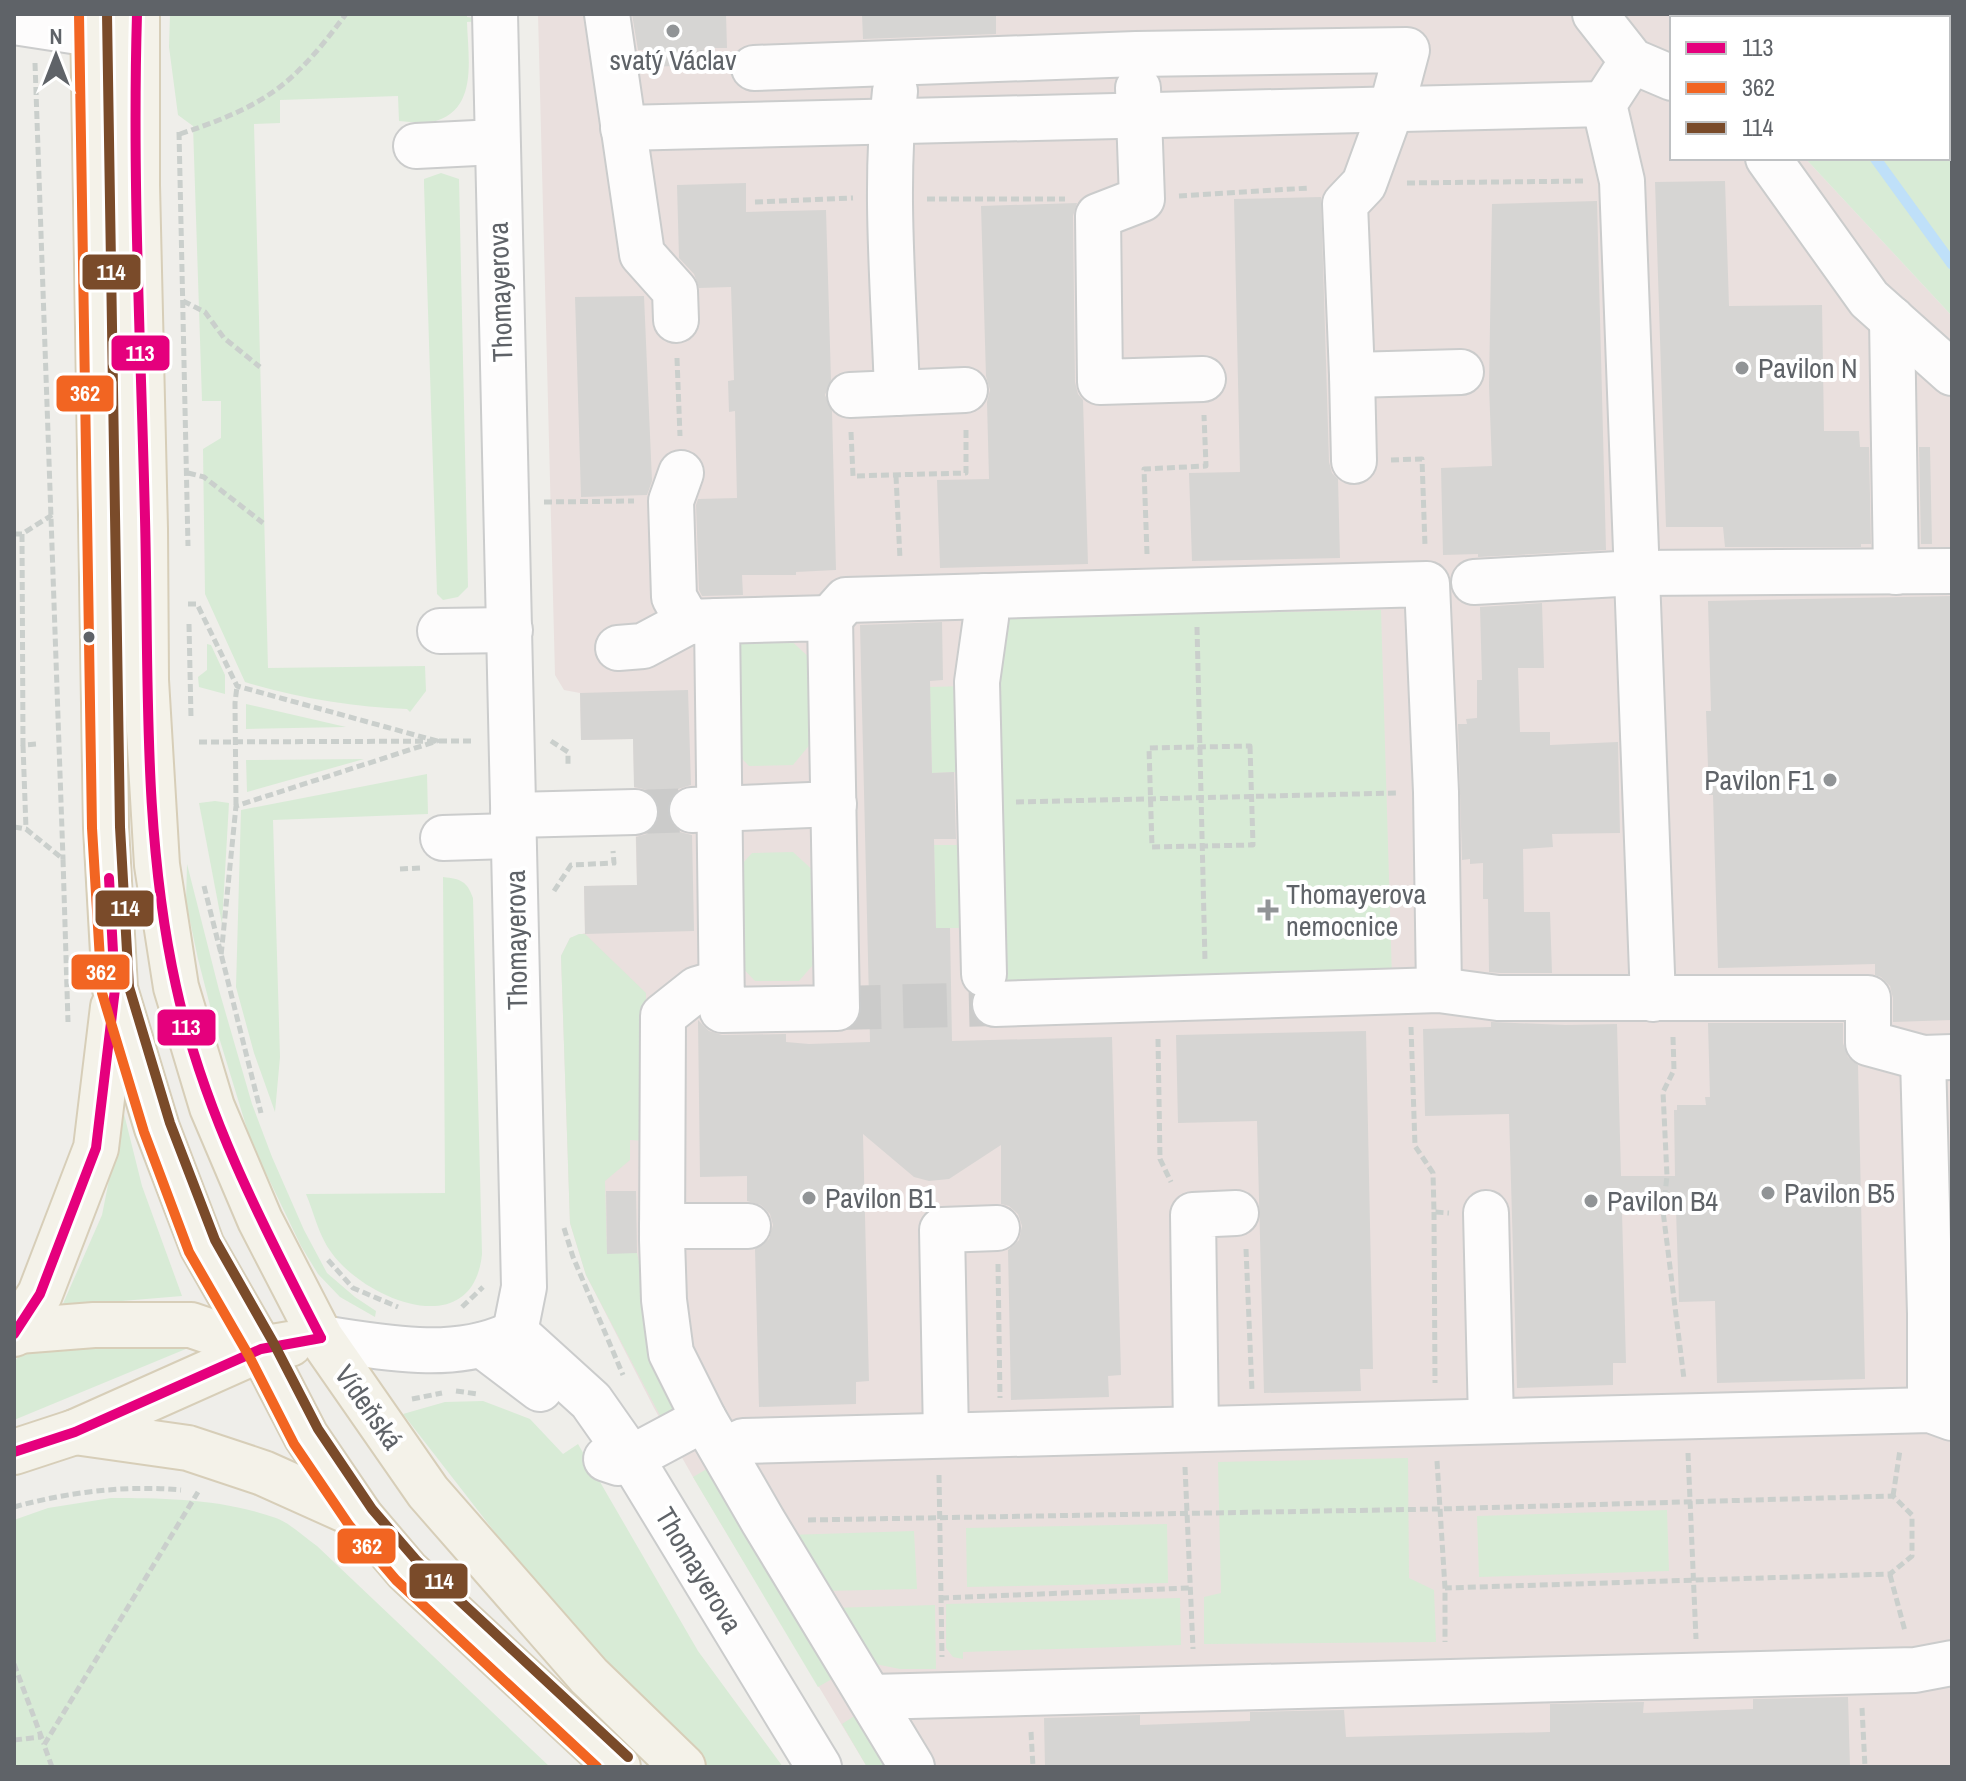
<svg xmlns="http://www.w3.org/2000/svg" width="1966" height="1781" viewBox="0 0 1966 1781" font-family="'Archivo Narrow',sans-serif">
<style>
.medical{fill:#eae0de}
.green{fill:#d8ebd6}
.lines{fill:none;stroke-linecap:round;stroke-linejoin:round}
.stream{stroke:#bfe0f9;stroke-width:11}
.building{fill:#d6d5d3}
.minor-tunnel{stroke:#cbcbca;stroke-width:44;stroke-dasharray:44 22;stroke-linecap:butt}
.minor-casing{stroke:#cbcccc;stroke-width:48}
.major-casing{stroke:#d7ceb8;stroke-width:48}
.path{stroke:#cacfcc;stroke-width:5;stroke-dasharray:8 4;stroke-linecap:butt}
.minor{stroke:#fdfcfc;stroke-width:44}
.major{stroke:#f4f2e9;stroke-width:44}
.bus-1-casing{stroke:#fff;stroke-width:16}
.bus-2-casing{stroke:#fff;stroke-width:16}
.bus-3-casing{stroke:#fff;stroke-width:16}
.bus-1{stroke:#e5007d;stroke-width:10}
.bus-2{stroke:#f26522;stroke-width:10}
.bus-3{stroke:#7a4b2a;stroke-width:10}
.poi-dot{fill:#919496;stroke:#fff;stroke-width:3}
.bus-dot{fill:#5f6368;stroke:#fff;stroke-width:3}
.labels{text-anchor:middle;stroke-width:8;stroke-linejoin:round;paint-order:stroke}
.poi-label{font-size:28px;fill:#5f6368;stroke:#fff;text-anchor:start}
.street-label{font-size:28px;fill:#5f6368;stroke:#fff}
.line-badge{stroke:#fff;stroke-width:3}
.badge-label{font-size:22px;text-anchor:middle;font-weight:bold;fill:#fff}
</style>
<rect width="100%" height="100%" fill="#efeeea"/>
<path class="medical" d="M538 14H1692L1694 18H1672V158H1805L1952 316V1767H867L693 1477 654 1408 586 1275 570 1223 561 956 570 938 585 933 584 886 637 885 633 739 581 740 580 693 564 690 555 675Z"/>
<g class="green">
<path d="M170 14H467V17L495 20 467 22C468 59 479 112 431 122 421 123 409 122 399 121L398 96 280 100V123L254 124 268 668 425 666 426 691 410 712 407 709C354 707 297 698 245 682L205 594 203 449 221 438V401H202L193 126 178 115 169 47Z"/>
<path d="M1692 14H1952V316L1805 158H1948V18H1694Z"/>
<path d="M441 173 459 179 468 587 458 597 443 600 437 594 424 185V179Z"/>
<path d="M1381 610 1392 979 998 989 990 618Z"/>
<path d="M787 637 811 659 812 742 793 765 749 766 728 744V659L746 638Z"/>
<path d="M207 644 211 645 225 675V694L199 687 198 677 207 670Z"/>
<path d="M965 686 967 772 932 773 930 687Z"/>
<path d="M246 704 346 727 246 729Z"/>
<path d="M364 759 247 792 246 760Z"/>
<path d="M427 774 428 814 273 820 280 1057 275 1112 254 1053 236 987 241 810Z"/>
<path d="M215 801 229 803 222 924 199 803Z"/>
<path d="M934 845H970L972 928H936Z"/>
<path d="M793 852 817 874 819 958 799 981H755L734 959 742 864 752 853Z"/>
<path d="M187 864 219 990 252 1104 272 1157 304 1230 327 1273 355 1297 376 1311 375 1317 340 1297 318 1274 301 1246 251 1142 214 1021 198 959 186 902Z"/>
<path d="M443 877C461 879 467 881 473 898L482 1254C473 1344 365 1300 331 1252 319 1236 314 1213 306 1194L445 1193Z"/>
<path d="M579 934H585L646 993 647 1141 630 1140V1160L605 1181 607 1253H637L653 1324 687 1409 665 1425 586 1275 570 1223 561 956 570 938Z"/>
<path d="M123 1110 142 1186 182 1296 62 1306 102 1215Z"/>
<path d="M210 1339 14 1420V1361L28 1348Z"/>
<path d="M483 1401 530 1419 563 1454 578 1444 698 1651 783 1767H707L582 1637 511 1553 403 1414 445 1402Z"/>
<path d="M1408 1458 1409 1578 1434 1590 1436 1642 1204 1644V1597L1221 1593 1218 1462Z"/>
<path d="M712 1466 837 1676 818 1687 693 1477Z"/>
<path d="M111 1498C165 1498 223 1499 276 1518 290 1523 304 1537 317 1546L550 1767H14V1520L48 1508Z"/>
<path d="M1667 1510 1669 1571 1479 1577 1477 1516Z"/>
<path d="M1167 1524 1168 1583 967 1587 966 1528Z"/>
<path d="M914 1531 917 1589 821 1591 788 1535Z"/>
<path d="M1180 1598 1181 1645 963 1652V1659L953 1657 946 1648V1604Z"/>
<path d="M935 1605 936 1669H900L870 1663 830 1608Z"/>
<path d="M859 1713 894 1767H867L842 1724Z"/>
</g>
<g class="lines">
<g class="stream">
<path d="M1769 14 1773 18"/>
<path d="M1875 158 1952 264"/>
</g>
</g>
<g class="building">
<path d="M632 14H726L727 48H704V65L645 67 644 50H638Z"/>
<path d="M862 14H996V34L863 39Z"/>
<path d="M1725 181 1729 306 1822 305 1824 431H1859L1860 447H1869L1871 544H1861V547H1725L1723 527H1666L1655 182Z"/>
<path d="M746 183V212L826 210 831 380 825 395 832 411 836 570 796 572V575H742L743 595 702 596 699 590 696 505 698 499 737 498 735 411 729 412 728 381 734 380 731 287 699 288 694 274 679 258 677 185Z"/>
<path d="M1321 197 1329 462 1332 473 1338 479 1340 558 1192 561 1189 473 1240 472 1234 199Z"/>
<path d="M1597 201 1606 550 1478 557V554L1443 555 1441 468 1492 466 1489 386 1492 204Z"/>
<path d="M1077 203 1073 216 1075 382 1078 394 1083 400 1088 564 940 568 937 480 989 479 987 402 990 390 986 376 981 206Z"/>
<path d="M644 296 652 481 647 495 581 497 575 297Z"/>
<path d="M1919 447H1930L1932 544H1921Z"/>
<path d="M1952 596V1020L1893 1022V998L1890 986 1881 977 1875 975V964L1718 968 1713 795H1709L1706 711H1711L1708 601Z"/>
<path d="M1542 603 1544 668H1518L1520 732H1550V745L1618 742 1620 833 1552 834 1553 847 1523 849 1524 912H1550L1552 973H1500L1489 972 1488 899H1483V863L1470 864V859L1462 860 1458 724H1467L1466 719 1477 718V680H1482L1480 607Z"/>
<path d="M942 622 943 680 930 681 932 773 954 772 956 839H934L936 928H950L952 1041 1112 1037 1121 1375 1108 1376 1109 1397 1011 1400 1008 1250 1019 1240 1022 1226 1018 1214 1009 1206 1001 1204V1145L949 1179 929 1181 914 1177 863 1134 869 1381 856 1382V1404L759 1407 755 1249 769 1239 773 1225 770 1214 761 1205 747 1201V1176L700 1177 698 1020 709 1031 722 1035 786 1034V1042L809 1044 870 1042 860 625Z"/>
<path d="M688 690 691 785 678 789 670 798 667 810 671 824 680 832 692 835 694 931 585 934 584 886 637 885 636 837 647 834 656 825 660 811 657 800 648 790 634 787 633 739 581 740 580 693Z"/>
<path d="M1491 1022 1566 1025 1617 1024 1621 1176H1675L1674 1110H1677V1105H1706L1705 1097H1710L1708 1023H1843V1043L1848 1057 1858 1065 1865 1379 1717 1383 1715 1301 1679 1302 1676 1210 1622 1212 1626 1363H1613V1385L1517 1388 1509 1114 1425 1116 1423 1029 1491 1027Z"/>
<path d="M1366 1031 1373 1369H1360L1361 1391 1264 1393 1257 1121 1178 1123 1176 1035Z"/>
<path d="M606 1191H636L637 1253 607 1254Z"/>
<path d="M1848 1697 1850 1767H1045L1044 1718 1140 1715V1725L1250 1721V1712L1344 1710 1346 1737 1550 1732V1704L1644 1702 1643 1713 1753 1709V1699Z"/>
</g>
<g class="lines">
<g class="minor-tunnel">
<path d="M635 812 691 810"/>
<path d="M837 1008 995 1004"/>
</g>
<g class="minor-casing">
<g id="minor">
<path d="M495 14 524 1287 515 1332"/>
<path d="M607 14 642 254 675 291 676 320"/>
<path d="M1595 14 1632 61 1672 78"/>
<path d="M14 22 92 34"/>
<path d="M1632 61 1604 104 1622 181 1653 999"/>
<path d="M754 68 1136 54 1407 50 1391 110 1364 184 1345 204 1352 375 1461 372"/>
<path d="M1138 88 1142 199 1098 216 1100 382 1203 379"/>
<path d="M895 91C884 190 894 293 897 393"/>
<path d="M623 128 1604 104"/>
<path d="M416 146 496 142"/>
<path d="M1768 158 1869 299 1952 373"/>
<path d="M1892 319 1896 572"/>
<path d="M1352 375 1354 461"/>
<path d="M850 395 965 390"/>
<path d="M681 473 671 501 674 597 688 622 717 621"/>
<path d="M1474 582 1637 573 1952 571"/>
<path d="M830 618 846 600 1427 584 1436 792 1439 990"/>
<path d="M830 618 837 1008 722 1010 717 621Z"/>
<path d="M440 631 510 630"/>
<path d="M618 648 643 646 688 622"/>
<path d="M692 810 834 804"/>
<path d="M513 815 635 812"/>
<path d="M443 838 513 836"/>
<path d="M984 974 977 682 986 618 985 596"/>
<path d="M721 982 697 989 663 1016 662 1240 664 1300 671 1353 704 1419 763 1521 912 1767"/>
<path d="M995 1004 1439 990 1498 998H1868V1043L1923 1058"/>
<path d="M1486 1213 1491 1421"/>
<path d="M662 1226H748"/>
<path d="M515 1332 591 1401 631 1458 819 1767"/>
<path d="M321 1338C382 1347 451 1362 510 1335"/>
<path d="M482 1345 540 1389"/>
<path d="M1930 1410V1314L1923 1058 1952 1057"/>
<path d="M1196 1429 1193 1215 1236 1213"/>
<path d="M946 1435 942 1230 997 1228"/>
<path d="M725 1452 743 1441 1930 1410 1952 1418"/>
<path d="M606 1459 618 1463 631 1458 704 1419"/>
<path d="M871 1697 1915 1670 1952 1663"/>
</g>
</g>
<g class="major-casing">
<g id="major">
<path d="M93 14 106 828 115 989 157 1128 202 1246 261 1349 306 1436 361 1517 407 1571 618 1767"/>
<path d="M137 14V185L145 529 146 680 157 865 176 987 212 1107 260 1220 321 1338 428 1492 589 1676 683 1767"/>
<path d="M18 1331 94 1325H191L261 1349"/>
<path d="M14 1334 40 1294 96 1148 113 1007"/>
<path d="M75 1432 188 1448 263 1473 361 1517"/>
<path d="M14 1452 75 1432 261 1349 290 1344"/>
</g>
</g>
<g class="path">
<path d="M1846 14 1849 18"/>
<path d="M35 63 63 859"/>
<path d="M179 132 188 546"/>
<path d="M180 134C222 120 265 104 297 72 315 55 331 34 346 14"/>
<path d="M1948 152 1952 157"/>
<path d="M1407 183 1585 181"/>
<path d="M1179 196 1309 188"/>
<path d="M927 199H1065"/>
<path d="M755 202 853 198"/>
<path d="M183 301 205 312 224 338 260 367"/>
<path d="M677 358 680 436"/>
<path d="M851 432 853 476 966 473V429"/>
<path d="M1391 460 1422 459 1425 546"/>
<path d="M188 473 204 477 263 523"/>
<path d="M896 476 900 559"/>
<path d="M544 502 634 501"/>
<path d="M14 534H22L52 515"/>
<path d="M22 534 23 745 37 744"/>
<path d="M1147 554 1144 469 1206 466 1204 415"/>
<path d="M188 604H197L237 686 437 741 236 806 221 956"/>
<path d="M189 624 191 718"/>
<path d="M1197 627 1205 961"/>
<path d="M551 741 568 752V767"/>
<path d="M199 742 472 741"/>
<path d="M23 745 26 829"/>
<path d="M1250 746 1253 845 1152 847 1149 748Z"/>
<path d="M1016 802 1398 793"/>
<path d="M236 805 235 703 237 686"/>
<path d="M14 827 26 829 63 859 68 1022"/>
<path d="M400 869 420 868"/>
<path d="M204 886 261 1113"/>
<path d="M554 891 571 865 614 863 613 851"/>
<path d="M1411 1027 1415 1146 1433 1173 1434 1212 1449 1213"/>
<path d="M1673 1037 1674 1070 1663 1092 1667 1176 1663 1211 1684 1379"/>
<path d="M1158 1039 1160 1159 1171 1182"/>
<path d="M1434 1212 1435 1383"/>
<path d="M564 1228 573 1257 623 1375"/>
<path d="M1246 1249 1252 1391"/>
<path d="M328 1260 353 1288 398 1307"/>
<path d="M998 1264 1000 1398"/>
<path d="M462 1307 483 1287"/>
<path d="M456 1391 478 1394"/>
<path d="M412 1399 442 1393"/>
<path d="M1688 1453 1696 1639"/>
<path d="M1437 1461 1445 1588V1642"/>
<path d="M1185 1467 1193 1649"/>
<path d="M939 1475 942 1657"/>
<path d="M1893 1496 1900 1450"/>
<path d="M14 1507C68 1492 125 1485 181 1490"/>
<path d="M808 1520 1439 1509 1893 1496 1912 1515V1556L1890 1574 1445 1588"/>
<path d="M1890 1575 1905 1631"/>
<path d="M941 1598 1190 1588"/>
<path d="M14 1664 44 1744"/>
<path d="M1862 1708 1865 1767"/>
<path d="M1031 1732 1033 1767"/>
<path d="M14 1740 41 1737"/>
<path d="M52 1767 44 1745 198 1492"/>
</g>
<use href="#minor" class="minor"/>
<use href="#major" class="major"/>
<g class="bus-1-casing">
<g id="bus-1">
<path d="M137 14C132 182 141 350 145 518 149 674 142 833 176 986 203 1111 263 1226 321 1338"/>
<path d="M14 1334 40 1294 96 1148 115 989 109 878"/>
<path d="M14 1452 75 1432 261 1349 321 1338"/>
</g>
</g>
<g class="bus-2-casing">
<path id="bus-2" d="M79 14 92 828 102 993 144 1132 189 1252 249 1356 294 1444 349 1525 396 1580 597 1767"/>
</g>
<g class="bus-3-casing">
<path id="bus-3" d="M107 14 120 827 129 987 170 1123 215 1240 273 1342 318 1429 372 1509 417 1561 628 1757"/>
</g>
<use href="#bus-1" class="bus-1"/>
<use href="#bus-2" class="bus-2"/>
<use href="#bus-3" class="bus-3"/>
</g>
<g class="poi-dot">
<circle cx="673" cy="31" r="8"/>
<circle cx="1742" cy="368" r="8"/>
<circle cx="1830" cy="780" r="8"/>
<path d="M1264 898h8v8h8v8h-8v8h-8v-8h-8v-8h8z"/>
<circle cx="1768" cy="1193" r="8"/>
<circle cx="809" cy="1198" r="8"/>
<circle cx="1591" cy="1201" r="8"/>
</g>
<circle class="bus-dot" cx="89" cy="637" r="7"/>
<g class="labels">
<g class="poi-label">
<text x="673" y="70" text-anchor="middle">svatý Václav</text>
<text x="1758" y="378">Pavilon N</text>
<text x="1814" y="790" text-anchor="end">Pavilon F1</text>
<text x="1286" y="904">Thomayerova<tspan x="1286" dy="32">nemocnice</tspan></text>
<text x="1784" y="1203">Pavilon B5</text>
<text x="825" y="1208">Pavilon B1</text>
<text x="1607" y="1211">Pavilon B4</text>
</g>
<g class="street-label">
<text transform="translate(500 292) rotate(-92)" y="10">Thomayerova</text>
<text transform="translate(516 940) rotate(-91)" y="10">Thomayerova</text>
<text transform="translate(369 1407) rotate(55)" y="10">Vídeňská</text>
<text transform="translate(699 1570) rotate(59)" y="10">Thomayerova</text>
</g>
</g>
<g class="line-badge">
<rect x="81" y="253" width="61" height="38" rx="8" fill="#7a4b2a"/>
<rect x="110" y="334" width="61" height="38" rx="8" fill="#e5007d"/>
<rect x="55" y="374" width="60" height="39" rx="8" fill="#f26522"/>
<rect x="94" y="889" width="61" height="39" rx="8" fill="#7a4b2a"/>
<rect x="70" y="953" width="61" height="38" rx="8" fill="#f26522"/>
<rect x="156" y="1008" width="61" height="39" rx="8" fill="#e5007d"/>
<rect x="336" y="1527" width="61" height="38" rx="8" fill="#f26522"/>
<rect x="408" y="1562" width="61" height="38" rx="8" fill="#7a4b2a"/>
</g>
<g class="badge-label">
<text x="111" y="280">114</text>
<text x="140" y="361">113</text>
<text x="85" y="401">362</text>
<text x="125" y="916">114</text>
<text x="101" y="980">362</text>
<text x="186" y="1035">113</text>
<text x="367" y="1554">362</text>
<text x="439" y="1589">114</text>
</g>
<rect width="1966" height="1781" fill="none" stroke="#5f6368" stroke-width="32"/>
<rect x="1670" y="16" width="280" height="144" fill="#ffffff" stroke="#bfc1c3" stroke-width="2"/>
<rect x="1686" y="42" width="40" height="12" fill="#e5007d" stroke="#bfc1c3" stroke-width="2"/>
<text x="1742" y="56" font-size="24" fill="#5f6368">113</text>
<rect x="1686" y="82" width="40" height="12" fill="#f26522" stroke="#bfc1c3" stroke-width="2"/>
<text x="1742" y="96" font-size="24" fill="#5f6368">362</text>
<rect x="1686" y="122" width="40" height="12" fill="#7a4b2a" stroke="#bfc1c3" stroke-width="2"/>
<text x="1742" y="136" font-size="24" fill="#5f6368">114</text>
<g transform="translate(56 56)" stroke="#ffffff" stroke-width="6" paint-order="stroke">
<path d="M0-6L14 30L0 20L-14 30Z" fill="#5f6368"/>
<text y="-12" font-size="22" font-weight="bold" text-anchor="middle" fill="#5f6368">N</text>
</g>
</svg>
